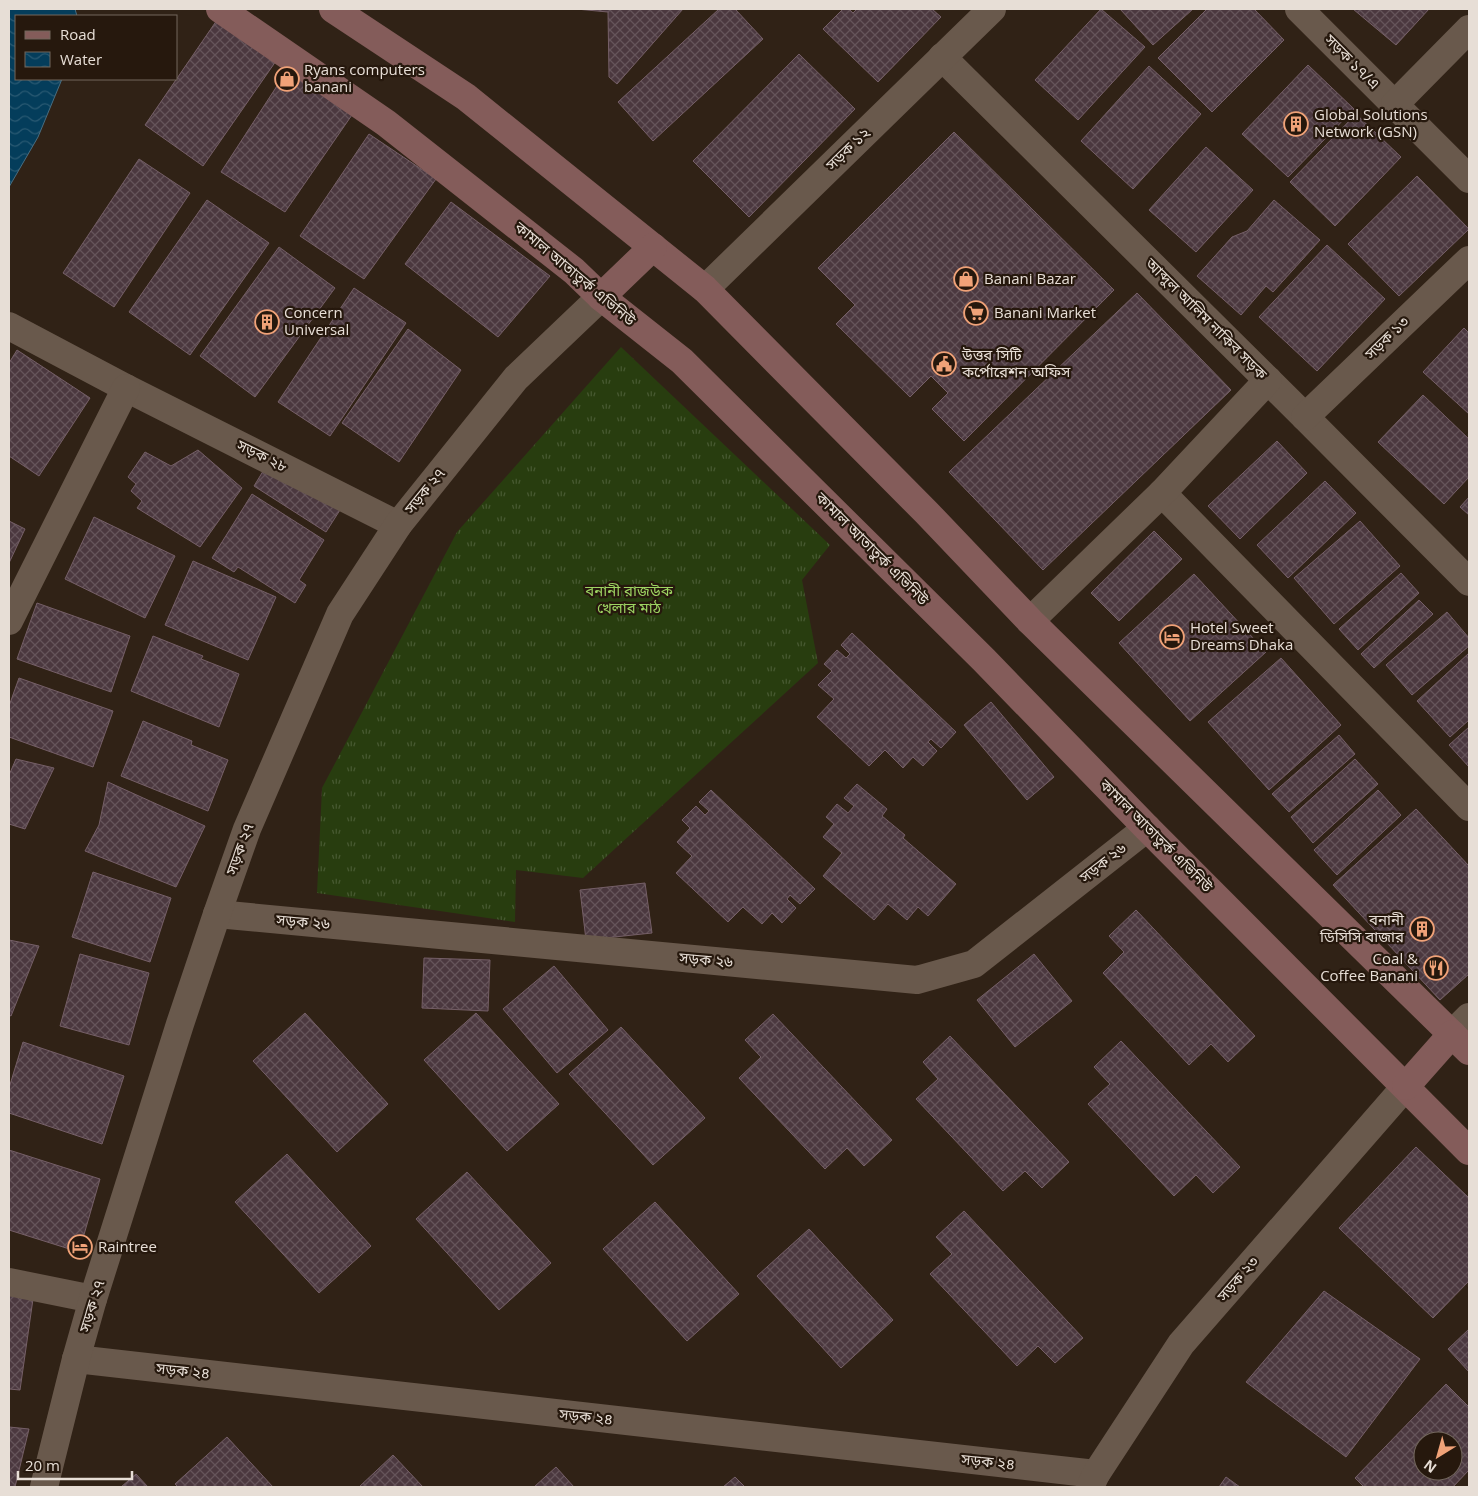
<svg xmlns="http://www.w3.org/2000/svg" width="1478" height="1496" viewBox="0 0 1478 1496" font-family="'Open Sans','Noto Sans Bengali',sans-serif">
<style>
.grass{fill:url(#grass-tufts)}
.water{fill:url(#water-waves);stroke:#486d80}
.building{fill:url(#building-cross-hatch);stroke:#755f67;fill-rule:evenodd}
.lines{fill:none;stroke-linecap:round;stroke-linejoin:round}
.minor{stroke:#69594c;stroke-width:28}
.tertiary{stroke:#69594c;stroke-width:28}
.secondary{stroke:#845c5a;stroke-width:28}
.labels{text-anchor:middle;stroke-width:4.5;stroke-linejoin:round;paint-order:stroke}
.street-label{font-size:15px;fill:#e7ded6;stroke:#26180d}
.poi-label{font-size:15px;fill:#e7ded6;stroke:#26180d;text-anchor:start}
.park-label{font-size:15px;fill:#9dd462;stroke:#26180d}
</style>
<defs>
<pattern id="grass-tufts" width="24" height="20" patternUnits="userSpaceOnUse" patternTransform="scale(1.25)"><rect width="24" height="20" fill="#283d0f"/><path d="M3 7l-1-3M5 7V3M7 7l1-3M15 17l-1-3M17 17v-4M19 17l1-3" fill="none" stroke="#475931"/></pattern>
<pattern id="water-waves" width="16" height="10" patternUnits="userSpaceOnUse" patternTransform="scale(1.25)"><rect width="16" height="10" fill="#043d5b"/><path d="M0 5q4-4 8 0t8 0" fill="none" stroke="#295972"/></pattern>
<pattern id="building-cross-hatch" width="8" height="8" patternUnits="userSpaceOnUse" patternTransform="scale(1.25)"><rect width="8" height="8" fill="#4b383f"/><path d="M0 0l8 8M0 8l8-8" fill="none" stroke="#65545a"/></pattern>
</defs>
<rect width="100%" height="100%" fill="#302216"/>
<path class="grass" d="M621 347 830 545 802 580 818 663 583 878 516 870 515 922 317 893 322 788 457 532Z"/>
<path class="water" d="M9 9H75L77 16H16V79H62L38 137 9 187Z"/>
<g class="building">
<path d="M576 9H683L617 84 609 77 608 12Z"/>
<path d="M719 9H735L763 39 653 141 618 102Z"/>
<path d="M843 9H849L853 13 857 9H932L941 17 878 82 823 29Z"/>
<path d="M1101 9 1145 47 1078 120 1035 80Z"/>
<path d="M1120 9H1193L1153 45Z"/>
<path d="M1207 9H1254L1284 40 1212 112 1158 58Z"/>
<path d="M1353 9H1429L1396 45Z"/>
<path d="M217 20 276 61 203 166 145 125Z"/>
<path d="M799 54 855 109 749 217 693 161Z"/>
<path d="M1308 65 1354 109 1288 177 1242 134Z"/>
<path d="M1149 66 1201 114 1133 189 1081 141Z"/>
<path d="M288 69 354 112 285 212 221 172Z"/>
<path d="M1356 114 1401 157 1335 226 1290 182Z"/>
<path d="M954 132 1114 290 964 441 932 409 948 393 931 376 910 397 836 324 855 305 818 268Z"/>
<path d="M369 134 436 179 364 279 300 236Z"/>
<path d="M1206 147 1253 190 1196 252 1149 210Z"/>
<path d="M139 159 190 193 114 307 63 273Z"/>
<path d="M1417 176 1469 229 1399 296 1348 244Z"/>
<path d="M207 200 269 243 190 355 129 312Z"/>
<path d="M1274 200 1320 240 1273 292 1266 286 1241 315 1197 276 1232 237 1247 231Z"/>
<path d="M451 202 550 276 498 337 405 264Z"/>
<path d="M1327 245 1385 299 1317 371 1259 317Z"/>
<path d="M279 247 335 288 255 397 200 356Z"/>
<path d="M354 288 406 323 330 436 278 402Z"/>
<path d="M1137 293 1231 390 1043 570 949 472Z"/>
<path d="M1464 328 1469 333V414L1423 372Z"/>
<path d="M408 329 461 370 399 462 342 423Z"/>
<path d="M17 350 90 398 39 476 9 456V363Z"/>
<path d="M1423 395 1469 439V477L1444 504 1378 442Z"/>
<path d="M1277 441 1307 473 1240 539 1208 506Z"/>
<path d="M198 450 242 488 200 547 137 508 142 501 131 491 136 484 128 477 145 452 171 466Z"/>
<path d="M268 463 340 510 326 532 254 486Z"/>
<path d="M1325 481 1356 513 1288 578 1257 545Z"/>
<path d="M252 494 324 540 299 580 306 585 295 603 238 567 234 572 212 558Z"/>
<path d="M1469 497V515L1460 507Z"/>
<path d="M94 517 175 556 145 618 65 579Z"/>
<path d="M9 521 25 529 9 563Z"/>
<path d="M1360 521 1400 566 1334 624 1294 578Z"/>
<path d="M1154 531 1182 559 1119 621 1091 593Z"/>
<path d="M193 561 276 597 248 660 165 625Z"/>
<path d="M1401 573 1419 593 1358 650 1339 629Z"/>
<path d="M1194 574 1266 652 1190 721 1119 643Z"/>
<path d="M1419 600 1433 614 1374 668 1361 654Z"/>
<path d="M37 603 130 636 111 692 17 659Z"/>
<path d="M1447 612 1469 638V646L1412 695 1386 665Z"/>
<path d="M852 633 956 732 941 748 931 739 928 742 937 751 923 766 913 757 903 768 885 750 869 766 817 717 834 699 818 685 832 671 824 664 837 650 846 658 850 654 841 645Z"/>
<path d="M153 636 203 656 201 659 239 674 219 727 131 691Z"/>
<path d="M1469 653V720L1450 737 1417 701Z"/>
<path d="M1281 658 1341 725 1269 790 1208 722Z"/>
<path d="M19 678 113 711 93 767 9 737V706Z"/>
<path d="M991 702 1054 777 1027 800 964 725Z"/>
<path d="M143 721 192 741 191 745 228 760 208 811 121 776Z"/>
<path d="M1469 727V767L1449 745Z"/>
<path d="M1339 735 1355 754 1289 812 1272 794Z"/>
<path d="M16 759 54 768 25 829 9 824V775Z"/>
<path d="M1355 759 1378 784 1313 843 1291 817Z"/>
<path d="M108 782 205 826 176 887 85 851 99 825Z"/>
<path d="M857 784 887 809 882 816 905 835 903 838 956 884 928 916 918 907 907 920 888 904 874 920 823 876 842 853 823 837 834 824 826 817 837 804 848 813 854 806 844 798Z"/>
<path d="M711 790 815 889 800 904 790 895 787 899 796 908 782 923 772 913 762 924 743 907 728 922 676 873 692 856 677 842 690 828 682 820 696 806 705 815 709 811 699 802Z"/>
<path d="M1378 790 1401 815 1337 875 1314 850Z"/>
<path d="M1416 809 1469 866V974L1440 1000 1333 885Z"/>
<path d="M93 872 171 898 150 962 72 937Z"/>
<path d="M645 883 652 933 586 940 580 890Z"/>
<path d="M1136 910 1255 1036 1228 1062 1211 1044 1189 1065 1103 973 1124 952 1109 936Z"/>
<path d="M9 940 39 946 11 1016 9 1015Z"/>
<path d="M80 954 149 973 129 1045 60 1026Z"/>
<path d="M1034 954 1072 1001 1015 1047 977 1000Z"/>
<path d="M424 958 490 960 488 1011 422 1008Z"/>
<path d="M554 966 608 1030 557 1073 503 1009Z"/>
<path d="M305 1013 388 1104 337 1152 253 1061Z"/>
<path d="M476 1013 559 1104 507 1151 424 1060Z"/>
<path d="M773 1014 892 1140 864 1166 847 1148 825 1169 739 1078 761 1057 745 1040Z"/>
<path d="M621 1027 705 1118 653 1165 569 1074Z"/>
<path d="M950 1036 1069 1162 1042 1188 1025 1171 1003 1191 916 1099 938 1079 923 1062Z"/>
<path d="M1121 1041 1240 1167 1213 1193 1196 1175 1174 1196 1088 1104 1110 1084 1094 1067Z"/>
<path d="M23 1042 124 1076 102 1144 9 1113V1088Z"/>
<path d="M1416 1147 1469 1198V1281L1433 1318 1339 1228Z"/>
<path d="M9 1150 100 1179 79 1252 9 1230Z"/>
<path d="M287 1154 371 1246 319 1293 235 1202Z"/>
<path d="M467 1172 551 1263 499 1310 416 1219Z"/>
<path d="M655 1202 739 1294 687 1341 603 1249Z"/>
<path d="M964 1211 1083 1338 1055 1363 1038 1346 1017 1366 930 1274 952 1254 936 1237Z"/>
<path d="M809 1229 893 1320 841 1368 757 1276Z"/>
<path d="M1324 1291 1420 1359 1346 1457 1246 1382Z"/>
<path d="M9 1294 33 1299 20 1390 9 1389Z"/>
<path d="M1469 1329V1372L1448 1349Z"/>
<path d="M1446 1384 1469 1407V1470L1453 1487H1364L1355 1478ZM1423 1441H1453V1471H1423Z"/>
<path d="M9 1427 29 1429 15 1487H9Z"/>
<path d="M227 1437 273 1487H178L175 1484Z"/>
<path d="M393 1455 423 1487H359Z"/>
<path d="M556 1467 574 1487H534Z"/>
<path d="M136 1474 148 1487H121Z"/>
<path d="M735 1477 745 1487H723Z"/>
<path d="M1226 1477 1240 1487H1219Z"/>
</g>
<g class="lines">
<g class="minor">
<path d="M1299 9 1469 179"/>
<path d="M942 57 1305 417 1469 582"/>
<path d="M1395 104 1469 29"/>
<path d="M9 326 126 388 398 525"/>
<path d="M1305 417 1469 260"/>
<path d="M1162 493 1469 807"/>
<path d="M9 621 126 388"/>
<path d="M1030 621 1162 493 1268 380"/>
<path d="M217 914 917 980 974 964 1147 828"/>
<path d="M9 1282 93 1299"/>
<path d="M76 1359 1096 1474"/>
<path d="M1090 1487 1096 1474 1181 1344 1406 1086"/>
</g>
<g class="tertiary">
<path d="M705 289 992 9"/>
<path d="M1452 1034 1469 1017"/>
<path d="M44 1487 76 1359 93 1299 180 1024 217 914 247 829 340 614 398 525 516 378 601 297"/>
</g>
<g class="secondary">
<path d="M220 9 386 123 574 271 601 297 682 361 984 660 1147 828 1469 1151"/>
<path d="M333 9 466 97 705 289 926 512 1030 621 1469 1051"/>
<path d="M601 297 653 247"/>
<path d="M1406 1086 1452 1034"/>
</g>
</g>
<defs>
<g id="shop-ring" transform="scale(1.25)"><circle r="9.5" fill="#26180d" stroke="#f0a278" stroke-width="1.5"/><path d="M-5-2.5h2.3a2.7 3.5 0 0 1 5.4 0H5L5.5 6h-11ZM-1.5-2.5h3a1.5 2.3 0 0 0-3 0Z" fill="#f0a278"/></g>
<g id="building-ring" transform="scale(1.25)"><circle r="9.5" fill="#26180d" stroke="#f0a278" stroke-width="1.5"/><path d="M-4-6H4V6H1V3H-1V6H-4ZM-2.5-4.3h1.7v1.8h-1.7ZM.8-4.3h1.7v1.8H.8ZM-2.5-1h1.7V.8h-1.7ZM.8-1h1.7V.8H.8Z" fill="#f0a278"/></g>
<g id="supermarket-ring" transform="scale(1.25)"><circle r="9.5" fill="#26180d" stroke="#f0a278" stroke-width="1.5"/><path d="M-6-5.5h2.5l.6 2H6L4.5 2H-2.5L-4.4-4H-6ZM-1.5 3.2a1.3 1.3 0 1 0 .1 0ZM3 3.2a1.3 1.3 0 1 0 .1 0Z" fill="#f0a278"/></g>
<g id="civic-ring" transform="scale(1.25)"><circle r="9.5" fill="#26180d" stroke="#f0a278" stroke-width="1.5"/><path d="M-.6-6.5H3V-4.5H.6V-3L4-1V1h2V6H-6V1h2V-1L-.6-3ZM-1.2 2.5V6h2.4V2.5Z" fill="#f0a278"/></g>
<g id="hotel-ring" transform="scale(1.25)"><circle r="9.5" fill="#26180d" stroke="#f0a278" stroke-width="1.5"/><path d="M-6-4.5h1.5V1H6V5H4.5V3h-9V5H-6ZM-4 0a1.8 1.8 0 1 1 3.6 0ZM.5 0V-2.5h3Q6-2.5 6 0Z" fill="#f0a278"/></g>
<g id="restaurant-ring" transform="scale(1.25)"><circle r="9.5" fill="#26180d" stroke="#f0a278" stroke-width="1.5"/><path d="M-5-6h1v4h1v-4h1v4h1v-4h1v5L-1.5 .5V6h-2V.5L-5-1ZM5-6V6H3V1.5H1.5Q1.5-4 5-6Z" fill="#f0a278"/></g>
</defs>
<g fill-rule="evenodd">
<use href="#shop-ring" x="287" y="79"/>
<use href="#building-ring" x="1296" y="124"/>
<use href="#shop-ring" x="966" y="279"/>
<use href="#supermarket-ring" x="976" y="313"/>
<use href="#building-ring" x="267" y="322"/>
<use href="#civic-ring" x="944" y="364"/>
<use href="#hotel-ring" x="1172" y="637"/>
<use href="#building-ring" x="1422" y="929"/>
<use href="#restaurant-ring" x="1436" y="968"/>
<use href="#hotel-ring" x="80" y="1247"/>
</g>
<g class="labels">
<g class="street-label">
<text transform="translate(1352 62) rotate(45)" y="5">সড়ক ১৭/এ</text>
<text transform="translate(848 149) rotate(-44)" y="5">সড়ক ১২</text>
<text transform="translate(575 274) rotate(40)" y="5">কামাল আতাতুর্ক এভিনিউ</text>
<text transform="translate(1206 319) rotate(45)" y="5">আব্দুল আলিম নাকিব সড়ক</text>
<text transform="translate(1387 338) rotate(-44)" y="5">সড়ক ১৩</text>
<text transform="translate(262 456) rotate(26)" y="5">সড়ক ২৮</text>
<text transform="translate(425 491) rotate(-51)" y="5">সড়ক ২৭</text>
<text transform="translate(872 549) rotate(45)" y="5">কামাল আতাতুর্ক এভিনিউ</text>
<text transform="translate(1156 836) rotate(45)" y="5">কামাল আতাতুর্ক এভিনিউ</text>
<text transform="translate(240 849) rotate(-70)" y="5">সড়ক ২৭</text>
<text transform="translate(1103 863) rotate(-38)" y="5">সড়ক ২৬</text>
<text transform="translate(303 922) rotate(5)" y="5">সড়ক ২৬</text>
<text transform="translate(706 960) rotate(5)" y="5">সড়ক ২৬</text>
<text transform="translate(1238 1279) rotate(-49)" y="5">সড়ক ২৩</text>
<text transform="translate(92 1306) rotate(-73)" y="5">সড়ক ২৭</text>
<text transform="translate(183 1371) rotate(6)" y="5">সড়ক ২৪</text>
<text transform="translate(586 1417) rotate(6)" y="5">সড়ক ২৪</text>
<text transform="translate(988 1462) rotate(6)" y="5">সড়ক ২৪</text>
</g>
<g class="poi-label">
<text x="304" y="75">Ryans computers<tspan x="304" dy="17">banani</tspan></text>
<text x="1314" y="120">Global Solutions<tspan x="1314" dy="17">Network (GSN)</tspan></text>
<text x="984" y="284">Banani Bazar</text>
<text x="284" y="318">Concern<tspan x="284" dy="17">Universal</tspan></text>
<text x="994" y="318">Banani Market</text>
<text x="962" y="360">উত্তর সিটি<tspan x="962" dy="17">কর্পোরেশন অফিস</tspan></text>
<text x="1190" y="633">Hotel Sweet<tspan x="1190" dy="17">Dreams Dhaka</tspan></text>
<text x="1404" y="925" text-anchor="end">বনানী<tspan x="1404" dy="17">ডিসিসি বাজার</tspan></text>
<text x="1418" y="964" text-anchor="end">Coal &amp;<tspan x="1418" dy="17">Coffee Banani</tspan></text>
<text x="98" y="1252">Raintree</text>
</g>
<g class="park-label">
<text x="629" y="596">বনানী রাজউক<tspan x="629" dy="17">খেলার মাঠ</tspan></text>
</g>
</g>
<rect width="1478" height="1496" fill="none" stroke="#e7ded6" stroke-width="20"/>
<rect x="15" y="15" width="162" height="65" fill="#26180d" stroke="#73675d"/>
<rect x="25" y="31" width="25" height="8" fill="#845c5a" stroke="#73675d"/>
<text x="60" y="40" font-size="15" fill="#e7ded6">Road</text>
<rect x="25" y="52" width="25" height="15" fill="url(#water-waves)" stroke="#73675d"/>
<text x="60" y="65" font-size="15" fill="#e7ded6">Water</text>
<g transform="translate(1438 1456) rotate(217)"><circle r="24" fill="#26180d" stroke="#73675d"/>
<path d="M0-4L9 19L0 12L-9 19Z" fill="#f0a278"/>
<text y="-8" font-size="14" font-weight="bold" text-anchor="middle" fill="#e7ded6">N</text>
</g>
<path d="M18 1471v8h114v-8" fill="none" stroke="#e7ded6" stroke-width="2.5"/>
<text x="25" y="1471" font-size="15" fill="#e7ded6" stroke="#26180d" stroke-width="4" paint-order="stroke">20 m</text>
</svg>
